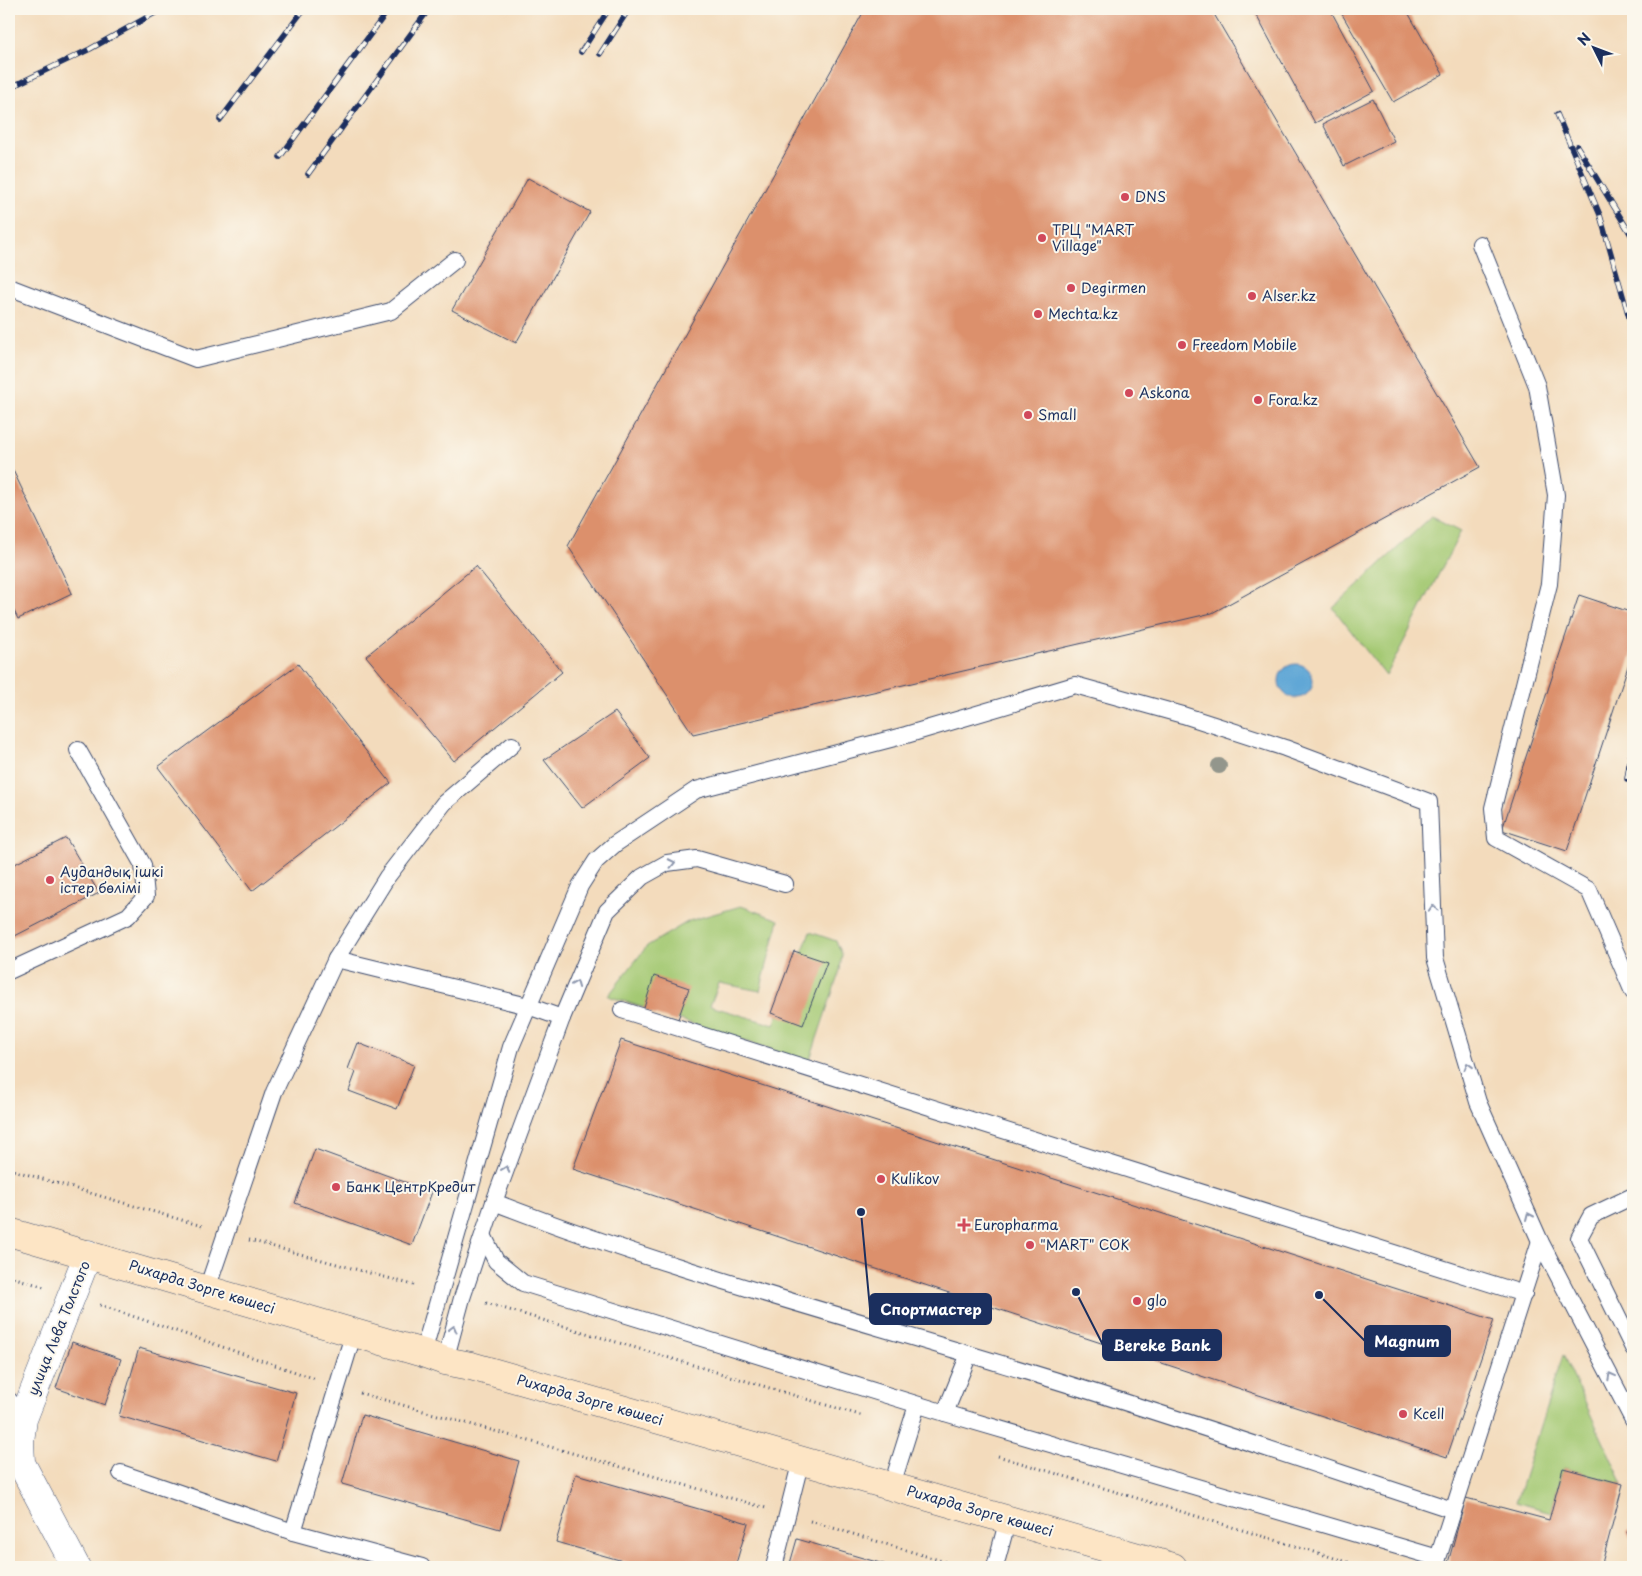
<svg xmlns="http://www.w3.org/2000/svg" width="1642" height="1576" viewBox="0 0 1642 1576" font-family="'Playpen Sans',sans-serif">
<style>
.green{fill:#a4c973;stroke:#607c68}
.water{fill:#60a7d6;stroke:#3e6b9a}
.building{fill:#dc906c}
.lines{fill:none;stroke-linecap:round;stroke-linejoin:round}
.lane-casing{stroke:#3b496c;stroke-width:18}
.street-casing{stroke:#3b496c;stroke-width:29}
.secondary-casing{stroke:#3b496c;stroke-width:29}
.path{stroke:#3b496c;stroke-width:3;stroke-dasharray:1 4;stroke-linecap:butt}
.lane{stroke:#fff;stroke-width:16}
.street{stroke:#fff;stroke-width:28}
.secondary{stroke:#fde5c5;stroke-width:28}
.rail-casing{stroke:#1b2f5e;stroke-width:5.5}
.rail{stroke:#fbf7ec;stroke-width:4;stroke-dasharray:11;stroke-linecap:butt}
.tree{fill:#93968c}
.oneway{stroke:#8d97ae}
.poi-dot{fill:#d1495b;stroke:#fbf7ec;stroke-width:2}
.labels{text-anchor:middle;stroke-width:4;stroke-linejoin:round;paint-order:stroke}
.poi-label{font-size:14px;fill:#1b2f5e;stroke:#fbf7ec;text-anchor:start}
.street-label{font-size:14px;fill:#1b2f5e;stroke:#fbf7ec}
.leader{fill:none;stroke:#1b2f5e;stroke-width:2}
.callout-dot{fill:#1b2f5e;stroke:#fbf7ec;stroke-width:2}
.callout{fill:#1b2f5e;stroke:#1b2f5e;stroke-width:2}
.callout-label{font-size:15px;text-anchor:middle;font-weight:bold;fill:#fff}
</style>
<rect width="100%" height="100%" fill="#fbf7ec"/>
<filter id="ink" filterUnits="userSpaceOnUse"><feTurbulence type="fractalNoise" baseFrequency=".02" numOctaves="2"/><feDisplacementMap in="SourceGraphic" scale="10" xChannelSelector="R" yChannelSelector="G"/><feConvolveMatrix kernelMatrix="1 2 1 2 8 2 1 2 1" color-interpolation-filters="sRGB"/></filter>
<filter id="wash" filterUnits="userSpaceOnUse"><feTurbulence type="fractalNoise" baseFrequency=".0096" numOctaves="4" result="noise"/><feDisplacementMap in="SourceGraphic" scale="20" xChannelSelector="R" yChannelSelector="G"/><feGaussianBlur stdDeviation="1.12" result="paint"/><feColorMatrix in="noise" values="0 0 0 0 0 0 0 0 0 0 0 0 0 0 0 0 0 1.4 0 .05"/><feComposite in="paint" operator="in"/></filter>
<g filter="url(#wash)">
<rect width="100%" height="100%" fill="#f3dbbc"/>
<g class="green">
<path d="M1432 516 1461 531 1386 676 1333 608Z"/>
<path d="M741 906 779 920 760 991 719 983 710 1006 774 1025 810 932 836 941 842 954 840 970 809 1062 608 996 647 946 689 921Z"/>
<path d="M1563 1355 1623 1484 1563 1468 1551 1512 1516 1502Z"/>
</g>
<circle class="water" cx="1296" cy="681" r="17"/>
<g id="blocks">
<g class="building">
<path d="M865 9H1211L1480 467 1212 613 693 734 568 546Z"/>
<path d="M1262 9H1330L1374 91 1315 123 1255 13Z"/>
<path d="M1339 9H1406L1443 74 1393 102Z"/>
<path d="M1373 99 1394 141 1344 166 1323 124Z"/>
<path d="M528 178 590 212 516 343 452 310Z"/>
<path d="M9 462 72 593 18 619 9 601Z"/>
<path d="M476 566 562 672 454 761 366 656Z"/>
<path d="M1579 595 1633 613V651L1567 851 1502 830Z"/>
<path d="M298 664 391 783 252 891 158 767Z"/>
<path d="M615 712 650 758 582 808 544 760Z"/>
<path d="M66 838 99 893 9 939V867Z"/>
<path d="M794 951 827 962 803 1025 771 1013Z"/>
<path d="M654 976 689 988 677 1022 643 1011Z"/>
<path d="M621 1040 1494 1320 1447 1457 573 1169Z"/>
<path d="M358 1043 414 1065 397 1109 349 1091 356 1072 348 1069Z"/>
<path d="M315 1149 432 1192 412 1245 295 1203Z"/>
<path d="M72 1342 121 1359 105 1405 56 1388Z"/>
<path d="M139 1348 296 1393 276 1461 119 1416Z"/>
<path d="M362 1415 519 1461 500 1529 342 1484Z"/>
<path d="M1563 1468 1623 1484 1601 1567H1466L1448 1563 1466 1498 1549 1520Z"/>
<path d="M576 1474 748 1523 735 1567H644L556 1542Z"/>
<path d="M1633 1528V1544L1627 1532Z"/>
<path d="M797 1539 894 1567H789Z"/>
</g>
</g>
</g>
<g filter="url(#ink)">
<use href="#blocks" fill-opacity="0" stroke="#3b496c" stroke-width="1"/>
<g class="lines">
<g class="lane-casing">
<g id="lane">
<path d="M1480 244 1537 386 1556 495 1549 584 1493 808 1496 838 1589 890 1633 992"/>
<path d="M9 287 196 359 391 311 455 260"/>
<path d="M336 959 528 1006 562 1018"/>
<path d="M9 971 128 916 146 896 143 865 78 750"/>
<path d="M622 1010 1524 1294"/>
<path d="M1633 1196 1591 1216 1579 1238 1633 1348"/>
<path d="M494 1202C661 1267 834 1313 1005 1365 1156 1410 1304 1461 1453 1510"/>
<path d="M484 1237 496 1261 523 1283 945 1413 1438 1558 1435 1567"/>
<path d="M207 1289 274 1092 336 959 387 877 444 803 512 745"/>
<path d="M354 1332 293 1532 422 1567"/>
<path d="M423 1353 511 1047 580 886 596 861 615 844 696 790 906 735 1075 685 1183 715 1285 748 1429 802 1435 958 1478 1102 1540 1241 1633 1420"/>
<path d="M445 1361 462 1298 494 1202 562 1018 607 911 642 877 667 863 697 859 785 884"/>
<path d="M9 1400 23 1419"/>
<path d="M945 1413 969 1354"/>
<path d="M121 1473 293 1532"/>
<path d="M892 1485 917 1405"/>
<path d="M1438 1558 1540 1241"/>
<path d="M774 1567 801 1460"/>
<path d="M995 1567 1008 1519"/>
</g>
</g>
<g class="street-casing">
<path id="street" d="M76 1567 21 1463 20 1441 23 1419 88 1254"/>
</g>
<g class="secondary-casing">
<path id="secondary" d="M9 1232 423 1353 445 1361 471 1366 1173 1567"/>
</g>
<g class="path">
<path d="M9 1169 202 1226"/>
<path d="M249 1240 417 1286"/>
<path d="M9 1276 44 1287"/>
<path d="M486 1303 863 1416"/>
<path d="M100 1305 316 1379"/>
<path d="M360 1393 766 1508"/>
<path d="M998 1456 1364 1567"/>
<path d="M810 1521 962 1567"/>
</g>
<use href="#lane" class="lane"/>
<use href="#street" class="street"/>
<use href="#secondary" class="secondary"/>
<g class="rail-casing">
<g id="rail">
<path d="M581 52 609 9"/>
<path d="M600 54 629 9"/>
<path d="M9 88 90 49 162 9"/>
<path d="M1557 114 1600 215 1633 331"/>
<path d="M220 120 304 9"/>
<path d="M1577 146 1633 238"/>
<path d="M280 157 389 9"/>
<path d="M308 174 429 9"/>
<path d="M1627 779 1633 740"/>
</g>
</g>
<use href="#rail" class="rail"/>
</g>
<circle class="tree" cx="1219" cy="766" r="8"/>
<defs><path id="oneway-chevron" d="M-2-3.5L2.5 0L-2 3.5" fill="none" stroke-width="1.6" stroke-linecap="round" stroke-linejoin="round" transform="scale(1.25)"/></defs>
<g class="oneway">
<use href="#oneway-chevron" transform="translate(672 863) rotate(-12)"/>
<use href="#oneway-chevron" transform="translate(1433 908) rotate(-93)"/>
<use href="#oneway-chevron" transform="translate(576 984) rotate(-68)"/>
<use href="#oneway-chevron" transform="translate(1468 1066) rotate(-107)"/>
<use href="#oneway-chevron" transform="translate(506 1169) rotate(-70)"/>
<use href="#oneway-chevron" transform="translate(1529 1216) rotate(-114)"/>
<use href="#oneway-chevron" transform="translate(453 1329) rotate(-75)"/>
<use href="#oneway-chevron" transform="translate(1611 1376) rotate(-118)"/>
</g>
</g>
<g class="poi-dot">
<circle cx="1125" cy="197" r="5"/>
<circle cx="1042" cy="238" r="5"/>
<circle cx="1071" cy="288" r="5"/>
<circle cx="1252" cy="296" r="5"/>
<circle cx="1038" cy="314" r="5"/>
<circle cx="1182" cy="345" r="5"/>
<circle cx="1129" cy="393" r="5"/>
<circle cx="1258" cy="400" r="5"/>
<circle cx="1028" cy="415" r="5"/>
<circle cx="50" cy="880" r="5"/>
<circle cx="881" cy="1179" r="5"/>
<circle cx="336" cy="1187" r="5"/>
<path d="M961.5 1217.5h5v5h5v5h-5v5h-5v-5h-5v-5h5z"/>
<circle cx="1030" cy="1245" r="5"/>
<circle cx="1137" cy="1301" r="5"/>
<circle cx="1403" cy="1414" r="5"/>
</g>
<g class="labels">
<g class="poi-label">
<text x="1135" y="202">DNS</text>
<text x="1052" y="235">ТРЦ "MART<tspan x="1052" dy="16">Village"</tspan></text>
<text x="1081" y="293">Degirmen</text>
<text x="1262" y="301">Alser.kz</text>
<text x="1048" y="319">Mechta.kz</text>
<text x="1192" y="350">Freedom Mobile</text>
<text x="1139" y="398">Askona</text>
<text x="1268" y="405">Fora.kz</text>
<text x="1038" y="420">Small</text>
<text x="60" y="877">Аудандық ішкі<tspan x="60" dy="16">істер бөлімі</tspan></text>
<text x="891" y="1184">Kulikov</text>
<text x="346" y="1192">Банк ЦентрКредит</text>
<text x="974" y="1230">Europharma</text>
<text x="1040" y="1250">"MART" СОК</text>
<text x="1147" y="1306">glo</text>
<text x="1413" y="1419">Kcell</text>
</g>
<g class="street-label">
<text transform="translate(202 1287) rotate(17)" y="5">Рихарда Зорге көшесі</text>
<text transform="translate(59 1328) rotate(-68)" y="5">улица Льва Толстого</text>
<text transform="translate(590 1400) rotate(16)" y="5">Рихарда Зорге көшесі</text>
<text transform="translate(980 1511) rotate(16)" y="5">Рихарда Зорге көшесі</text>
</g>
</g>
<path class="leader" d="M861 1212L870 1309M1319 1295L1365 1341M1076 1292L1103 1345"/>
<g class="callout-dot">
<circle cx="861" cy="1212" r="5"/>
<circle cx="1319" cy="1295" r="5"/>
<circle cx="1076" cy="1292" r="5"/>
</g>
<g class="callout">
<rect x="870" y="1294" width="121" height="30" rx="5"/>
<rect x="1365" y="1326" width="85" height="30" rx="5"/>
<rect x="1103" y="1330" width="118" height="30" rx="5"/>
</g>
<g class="callout-label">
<text x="931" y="1315">Спортмастер</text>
<text x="1407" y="1347">Magnum</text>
<text x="1162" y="1351">Bereke Bank</text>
</g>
<rect width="1642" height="1576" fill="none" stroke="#fbf7ec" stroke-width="30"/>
<g transform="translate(1594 48) rotate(312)" stroke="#fbf7ec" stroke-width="4" paint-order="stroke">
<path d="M0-4L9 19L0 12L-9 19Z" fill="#1b2f5e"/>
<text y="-8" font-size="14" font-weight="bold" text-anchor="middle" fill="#1b2f5e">N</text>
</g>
</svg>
